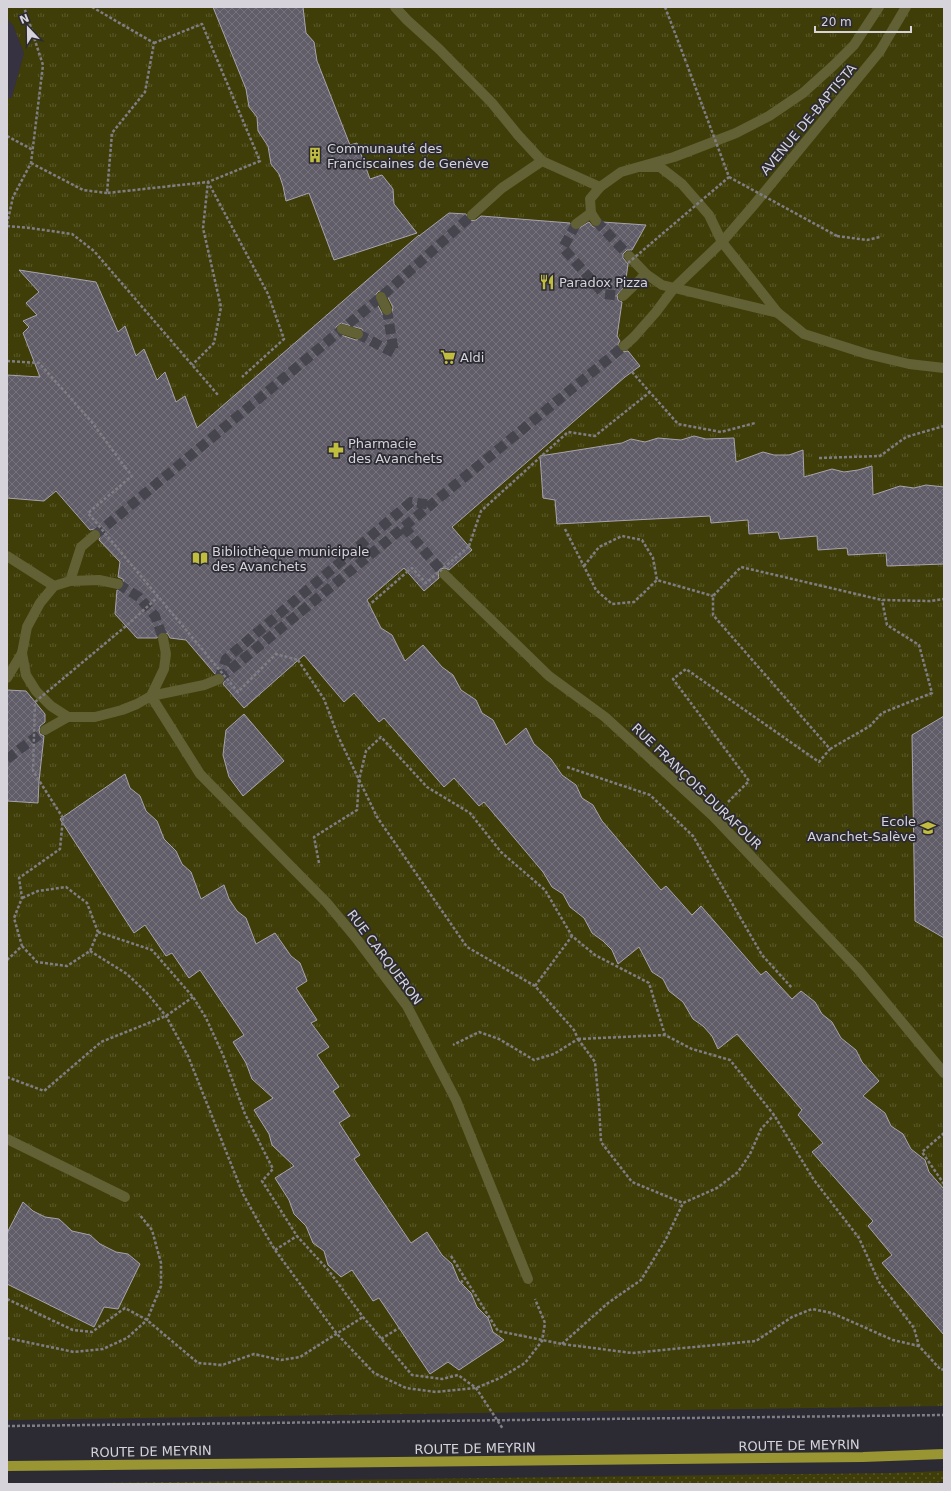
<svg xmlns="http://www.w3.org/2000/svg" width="951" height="1491" viewBox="0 0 951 1491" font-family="'DejaVu Sans',sans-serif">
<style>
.built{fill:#363241}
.grass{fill:url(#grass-dots)}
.park{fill:url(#park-tufts)}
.building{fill:url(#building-cross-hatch);stroke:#a7a3af;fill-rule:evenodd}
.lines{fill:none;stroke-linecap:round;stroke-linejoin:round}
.minor-tunnel{stroke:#46444c;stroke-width:10;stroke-dasharray:10 5;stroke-linecap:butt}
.path{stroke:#807e85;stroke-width:2.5;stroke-dasharray:3 2;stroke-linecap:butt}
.minor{stroke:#626135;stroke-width:10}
.major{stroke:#999532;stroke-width:10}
.path-bridge{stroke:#807e85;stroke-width:2.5;stroke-dasharray:3 2;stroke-linecap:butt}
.labels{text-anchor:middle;stroke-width:3.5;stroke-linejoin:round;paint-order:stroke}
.street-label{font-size:13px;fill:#d6d4da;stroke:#2c2a33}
.poi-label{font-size:13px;fill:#d6d4da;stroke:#2c2a33;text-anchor:start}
</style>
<defs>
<pattern id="grass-dots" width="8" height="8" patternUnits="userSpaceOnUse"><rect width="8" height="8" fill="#3f3e09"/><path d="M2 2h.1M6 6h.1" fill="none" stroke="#5a592c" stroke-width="1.8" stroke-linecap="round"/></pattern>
<pattern id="park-tufts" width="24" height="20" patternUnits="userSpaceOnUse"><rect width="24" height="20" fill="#3f3e09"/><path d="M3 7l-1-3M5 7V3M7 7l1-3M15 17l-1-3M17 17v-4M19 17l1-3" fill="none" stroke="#5a592c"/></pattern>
<pattern id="building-cross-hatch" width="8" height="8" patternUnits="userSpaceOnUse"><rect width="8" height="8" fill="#605d68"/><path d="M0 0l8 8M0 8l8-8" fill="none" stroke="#76737d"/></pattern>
</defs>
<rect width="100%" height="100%" fill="#2c2a33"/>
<path class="built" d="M7 19 13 25 24 53 12 97 7 99Z"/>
<path class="grass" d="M944 1471V1482L921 1484H7L890 1473Z"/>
<path class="park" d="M7 7H944V1406L7 1420V99L12 97 24 53 13 25 7 19Z"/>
<g class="building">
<path d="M213 7H303L306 33 314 42 317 61 350 145 357 143 370 179 382 175 393 189 394 204 417 233 334 260 309 193 286 201 283 186 279 174 271 164 268 146 258 131 257 117 249 107 246 89Z"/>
<path d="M449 213 466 214 467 219 470 221 476 220 481 216 570 223 571 228 576 230 589 222 593 227H596L600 226 602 222 646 225 632 250H627L623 254V258L628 264 625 286 617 295 618 300 622 302 617 336 620 341 618 344V348L622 352 628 351 640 366 625 377 452 527 472 550 449 570 445 568 440 569 438 573 439 578 424 591 404 568 367 600 381 628 392 635 405 661 423 645 442 667 453 675 461 690 476 700 482 713 493 720 506 745 526 728 534 744 551 759 562 775 576 785 582 798 593 805 602 821 661 890 666 886 692 915 701 906 761 975 766 971 792 999 801 991 815 1002 822 1014 832 1022 841 1038 856 1050 862 1062 879 1081 863 1096 885 1113 891 1126 903 1134 911 1149 925 1160 929 1172 944 1189V1335L882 1263 892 1255 868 1226 873 1221 812 1152 823 1143 798 1115 802 1110 737 1034 718 1049 712 1036 703 1026 693 1019 683 1002 669 991 663 979 652 972 639 947 618 964 612 950 603 941 592 933 584 918 570 907 563 894 552 887 543 872 484 802 479 806 454 778 444 787 384 718 379 722 354 693 344 702 304 655 244 708 223 684 225 680 223 674 220 673 215 674 186 640 170 638 168 634 162 632 159 633 157 638H137L115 614 117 590 123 589 124 585 123 579 118 577 120 562 99 540 101 534 100 531 94 529 90 530 56 491 44 501 7 498V375L40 377 23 333 29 327 23 321 37 315 26 303 39 292 19 270 96 282 118 332 125 326 136 356 144 349 157 380 165 372 176 402 185 396 197 428 419 235V236ZM379 291 385 292 393 307 392 313 389 316 383 315 375 300 376 294ZM341 323 362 329 364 333 363 338 356 340 338 334 336 331V327Z"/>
<path d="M694 436 706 439 734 438 736 462 763 452 774 455H789L803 450 804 477 832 469 844 472 858 470 872 466 873 495 900 486 914 488 926 485 944 487V564L887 566 886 553 848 555 847 548 818 550 817 536 780 539 778 532 749 534 748 520 711 523 710 516 557 524 555 500 543 498 540 456 622 443 631 439 645 442 658 438 681 440Z"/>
<path d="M7 690 26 691 45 714V722L40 726 39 730 40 734 44 736 39 781 38 803 7 801Z"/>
<path d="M244 714 284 761 243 796 229 777 223 755 226 730Z"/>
<path d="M944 716V938L915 921 912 735Z"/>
<path d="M125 774 130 788 140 796 146 811 157 821 164 839 176 851 182 864 191 872 201 899 224 885 229 899 237 911 246 918 256 944 275 933 291 956 300 963 307 981 296 988 317 1020 311 1023 329 1047 317 1055 339 1087 333 1091 350 1116 339 1123 360 1155 354 1159 411 1243 427 1232 442 1255 452 1264 459 1281 471 1293 477 1307 488 1318 493 1332 504 1340 459 1370 448 1362 430 1374 379 1298 373 1301 352 1270 341 1277 328 1265 324 1251 313 1243 306 1226 294 1214 289 1200 275 1178 294 1166 272 1145 269 1134 254 1110 273 1098 252 1079 246 1063 233 1042 244 1035 200 970 189 978 172 953 166 956 145 925 134 933 60 819Z"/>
<path d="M23 1202 33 1211 45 1217 59 1219 72 1231 90 1235 100 1244 116 1252 128 1254 140 1264 118 1309 104 1307 94 1327 7 1284V1233Z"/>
</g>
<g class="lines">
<g class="minor-tunnel">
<path d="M596 221 629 256"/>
<path d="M576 224 563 248 604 294 623 296"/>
<path d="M358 334 394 353 387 310"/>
<path d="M404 527 444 574"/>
<path d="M95 535 381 297 472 215"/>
<path d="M118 584 139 597 155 616 163 638"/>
<path d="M219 679 624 346"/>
<path d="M219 679 226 659 411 502 432 505"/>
<path d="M7 759 45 730"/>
</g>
<g class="path">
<path d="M92 7 154 43 145 92 112 133 107 193 208 182 268 294 284 339 242 377"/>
<path d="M665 7 686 62"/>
<path d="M154 43 202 24 260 161 208 182 203 228 221 307 214 343 192 365"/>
<path d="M7 136 33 150"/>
<path d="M31 163 83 190 107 193"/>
<path d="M7 224 13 197 31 163 43 65 24 7"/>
<path d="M7 226 30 228 72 234 94 251 218 395"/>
<path d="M837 236 867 240 880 237"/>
<path d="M7 361 39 363 91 421 125 467"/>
<path d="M632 372 678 424 721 432 755 423"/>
<path d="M819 458 880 456 906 437 944 426"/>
<path d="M565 529 596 590 612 604 634 602 657 580 713 596"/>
<path d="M469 546 481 511 568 432 595 436 650 392"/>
<path d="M584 566 599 547 622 536 642 540 653 558 657 580"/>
<path d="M368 606 407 572"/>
<path d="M298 660 324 699 338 736 377 817 467 947 535 986 574 1030 578 1039 554 1054 534 1060 499 1039 479 1032 453 1045"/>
<path d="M830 749 870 726 882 713 932 693 919 645 887 625 882 600"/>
<path d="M567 767 650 795 693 836 762 955 792 988"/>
<path d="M728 802 749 781 673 679 686 669 819 762 830 749 713 615V596L741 567 882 600 930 601 944 599"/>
<path d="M319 863 314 837 357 810 359 780 366 751 381 737 427 787 470 813 501 852 545 890 572 936 595 955 649 983 665 1035 692 1049 730 1060 774 1115 814 1180 859 1238 879 1282 914 1328 919 1346 941 1370 944 1369"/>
<path d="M98 932 152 950 193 997 206 1018 223 1055 245 1114 273 1169 262 1181 297 1236 329 1271 363 1317 412 1375 442 1379 458 1375 476 1388 503 1429"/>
<path d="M22 946 37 962 67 966 90 951 98 932 87 903 66 887 38 891 22 898"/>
<path d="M90 951 127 974 147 993 166 1016 188 1056 243 1194 258 1221 275 1250 337 1334 374 1373 406 1388 436 1392 476 1388 500 1378 525 1363 542 1341 545 1323 535 1299"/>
<path d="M7 960 22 946 14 918 22 898 19 878 60 849 63 818"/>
<path d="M535 986 572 936"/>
<path d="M578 1039 595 1062 599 1105 601 1142 632 1182 683 1203"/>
<path d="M578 1039 665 1035"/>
<path d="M7 1077 44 1091 101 1042 166 1016 193 997"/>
<path d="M944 1133 922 1152 944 1184"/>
<path d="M275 1250 297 1236"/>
<path d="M451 1256 498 1331 562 1344 632 1353 756 1341 792 1317 812 1309 832 1313 893 1340 919 1346"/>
<path d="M461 1283 464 1278"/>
<path d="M7 1299 73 1330 92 1332 125 1308 147 1320 198 1363 222 1365 254 1354 281 1360 300 1357 363 1317"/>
<path d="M7 1338 74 1352 103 1349 127 1338 147 1320 161 1286V1263L152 1230 139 1214"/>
<path d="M381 1339 399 1328"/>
<path d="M562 1344 608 1303 641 1280 666 1239 683 1203 717 1188 738 1172 750 1154 761 1129 774 1115"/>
<path d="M7 1426 944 1415"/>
</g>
<g class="minor">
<path d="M395 7 407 20 439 49 492 103 518 135 542 161 600 187"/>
<path d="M640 167H660L682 184 709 215 722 242 778 313 804 334 867 354 909 364 944 368"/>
<path d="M472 215 502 188 542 161"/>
<path d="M596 221 591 213 590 199 600 187 621 172 674 157 736 133 769 116 803 93 834 65 854 45 879 7"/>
<path d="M576 224 591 213"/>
<path d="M629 256 646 274 662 285 778 313"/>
<path d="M623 296 646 274"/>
<path d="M381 297 387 310"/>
<path d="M342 329 358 334"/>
<path d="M624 346 634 337 656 312 674 288 722 242 753 206 880 51 906 7"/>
<path d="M7 556 54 586"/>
<path d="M444 574 549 676 605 717 713 816 858 969 944 1073"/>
<path d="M70 581 81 547 95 535"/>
<path d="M118 584 99 580 70 581 54 586 40 603 27 627 22 653 26 675 36 691 51 706 68 717H95L122 710 137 704 151 696 164 669 166 654 163 638"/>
<path d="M7 678 22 653"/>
<path d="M219 679 204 685 151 696 200 774 327 903 356 938 407 1006 456 1100 528 1279"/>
<path d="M45 730 68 717"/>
<path d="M7 1139 125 1197"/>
</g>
<path class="major" d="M7 1466 863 1457 944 1454"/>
<g class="path-bridge">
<path d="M729 177 837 236"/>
<path d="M628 263 729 177 686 62"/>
<path d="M125 467 132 476 88 513 238 692 276 654 298 660"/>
<path d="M407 572 412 568 426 583 469 546"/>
<path d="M63 818 33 771 35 702 126 626 158 597"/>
</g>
</g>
<defs>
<g id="building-bare" transform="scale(1.2)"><path d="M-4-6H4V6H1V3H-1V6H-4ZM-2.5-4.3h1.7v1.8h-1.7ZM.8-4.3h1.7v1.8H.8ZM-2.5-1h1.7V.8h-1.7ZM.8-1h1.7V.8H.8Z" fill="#c1bd3f" stroke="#2c2a33" stroke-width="2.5" paint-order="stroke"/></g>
<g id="restaurant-bare" transform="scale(1.2)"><path d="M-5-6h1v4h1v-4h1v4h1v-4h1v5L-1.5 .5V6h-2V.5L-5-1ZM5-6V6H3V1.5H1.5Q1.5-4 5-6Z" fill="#c1bd3f" stroke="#2c2a33" stroke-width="2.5" paint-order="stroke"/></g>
<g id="supermarket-bare" transform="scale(1.2)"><path d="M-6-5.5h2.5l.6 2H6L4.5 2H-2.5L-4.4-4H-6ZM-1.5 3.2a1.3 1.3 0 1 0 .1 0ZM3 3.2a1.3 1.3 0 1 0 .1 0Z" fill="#c1bd3f" stroke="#2c2a33" stroke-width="2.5" paint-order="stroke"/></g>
<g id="pharmacy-bare" transform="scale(1.2)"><path d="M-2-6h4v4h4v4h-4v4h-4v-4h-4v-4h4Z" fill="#c1bd3f" stroke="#2c2a33" stroke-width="2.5" paint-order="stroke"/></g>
<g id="library-bare" transform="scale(1.2)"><path d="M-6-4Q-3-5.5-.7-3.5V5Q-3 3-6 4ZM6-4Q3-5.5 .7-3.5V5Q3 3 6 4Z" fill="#c1bd3f" stroke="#2c2a33" stroke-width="2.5" paint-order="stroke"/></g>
<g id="school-bare" transform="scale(1.2)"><path d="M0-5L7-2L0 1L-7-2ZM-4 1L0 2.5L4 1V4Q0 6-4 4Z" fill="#c1bd3f" stroke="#2c2a33" stroke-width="2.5" paint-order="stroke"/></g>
</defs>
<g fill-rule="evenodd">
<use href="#building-bare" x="315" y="155"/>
<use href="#restaurant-bare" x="547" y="282"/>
<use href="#supermarket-bare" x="448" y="357"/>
<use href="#pharmacy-bare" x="336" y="450"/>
<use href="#library-bare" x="200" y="558"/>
<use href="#school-bare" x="928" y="828"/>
</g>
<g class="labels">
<g class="street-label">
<text transform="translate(808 119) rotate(-50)" y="5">AVENUE DE-BAPTISTA</text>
<text transform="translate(697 786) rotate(44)" y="5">RUE FRANÇOIS-DURAFOUR</text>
<text transform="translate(385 957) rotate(53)" y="5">RUE CARQUERON</text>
<text transform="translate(799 1445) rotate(-1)" y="5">ROUTE DE MEYRIN</text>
<text transform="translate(475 1448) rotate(-1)" y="5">ROUTE DE MEYRIN</text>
<text transform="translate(151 1451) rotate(-1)" y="5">ROUTE DE MEYRIN</text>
</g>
<g class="poi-label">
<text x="327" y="153">Communauté des<tspan x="327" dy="15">Franciscaines de Genève</tspan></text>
<text x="559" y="287">Paradox Pizza</text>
<text x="460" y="362">Aldi</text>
<text x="348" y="448">Pharmacie<tspan x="348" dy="15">des Avanchets</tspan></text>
<text x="212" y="556">Bibliothèque municipale<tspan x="212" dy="15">des Avanchets</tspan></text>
<text x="916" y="826" text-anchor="end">Ecole<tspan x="916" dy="15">Avanchet-Salève</tspan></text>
</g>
</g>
<rect width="951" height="1491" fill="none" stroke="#d6d4da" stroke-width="16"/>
<g transform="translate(28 28) rotate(338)" stroke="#2c2a33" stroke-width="3" paint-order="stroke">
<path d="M0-3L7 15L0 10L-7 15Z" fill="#d6d4da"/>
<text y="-6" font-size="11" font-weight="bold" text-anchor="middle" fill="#d6d4da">N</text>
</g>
<path d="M815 26v6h96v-6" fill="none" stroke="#d6d4da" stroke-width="2"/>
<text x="821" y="26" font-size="12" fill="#d6d4da" stroke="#2c2a33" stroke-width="3" paint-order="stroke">20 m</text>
</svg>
